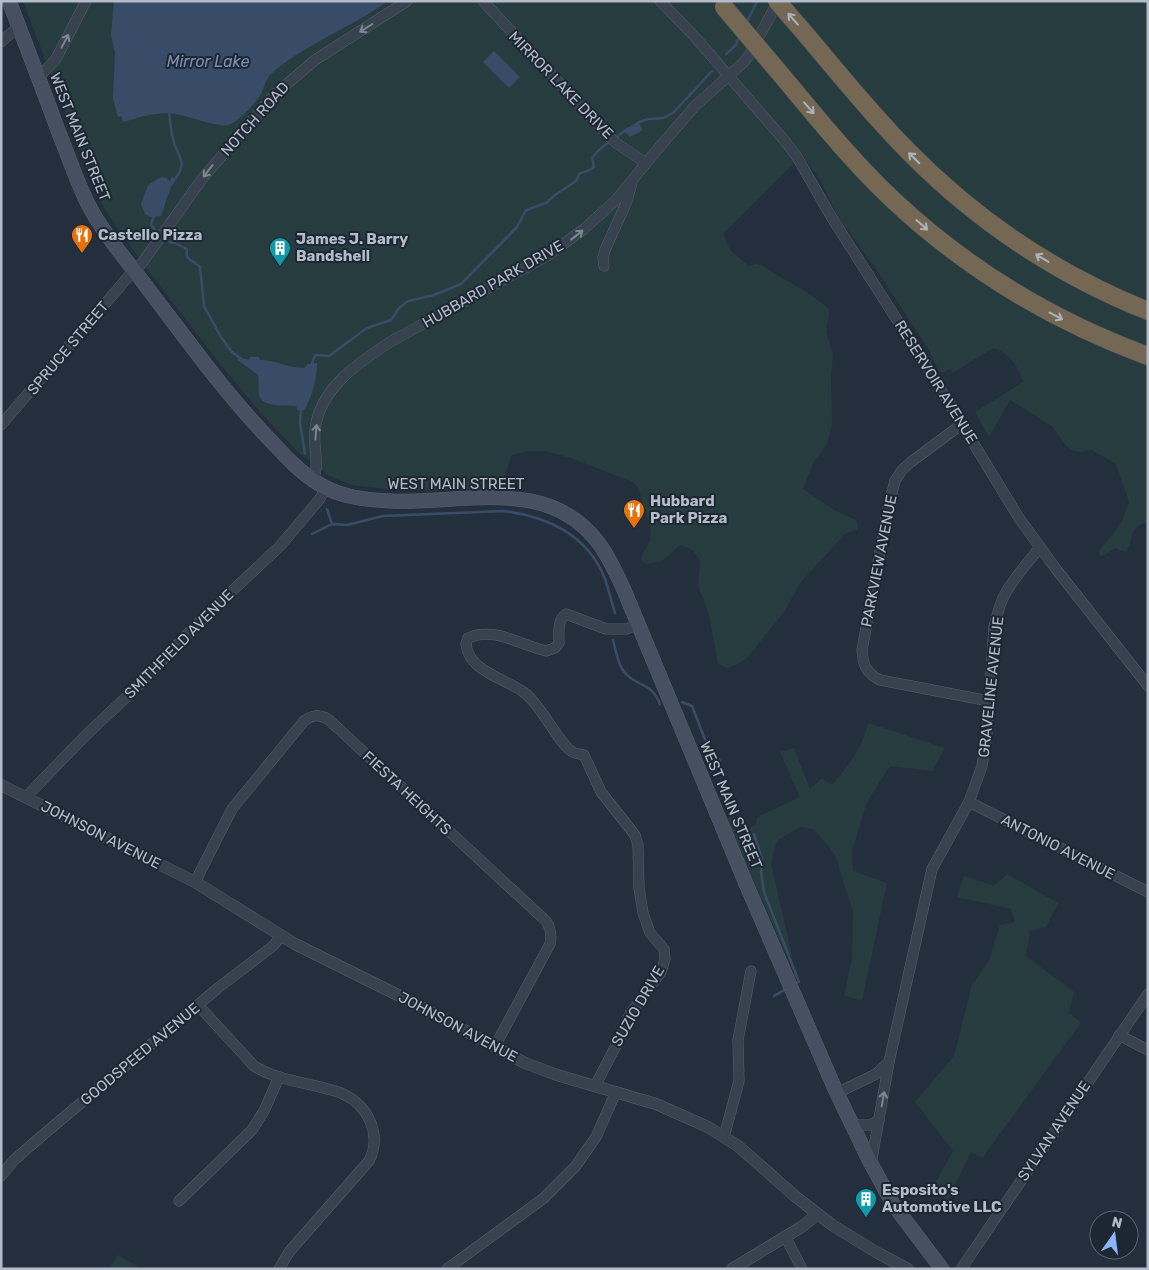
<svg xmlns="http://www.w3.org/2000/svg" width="1149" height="1270" viewBox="0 0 1149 1270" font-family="Rubik,sans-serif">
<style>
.green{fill:#263c3f}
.water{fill:#394c67}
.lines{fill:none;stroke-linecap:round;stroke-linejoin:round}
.stream{stroke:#394c67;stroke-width:2.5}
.minor-casing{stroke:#565f6c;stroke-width:11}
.tertiary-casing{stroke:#565f6c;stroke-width:12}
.secondary-casing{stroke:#565f6c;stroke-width:15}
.motorway-casing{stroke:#434c59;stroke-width:19}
.minor{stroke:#38414e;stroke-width:10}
.tertiary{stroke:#38414e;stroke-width:11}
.secondary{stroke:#465061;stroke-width:14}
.motorway{stroke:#746855;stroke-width:18}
.motorway-bridge-casing{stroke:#434c59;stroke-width:19;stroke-linecap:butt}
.motorway-bridge{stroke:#746855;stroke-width:18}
.oneway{stroke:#aeb4bd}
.oneway2{stroke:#7c8592}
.labels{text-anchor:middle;stroke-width:4;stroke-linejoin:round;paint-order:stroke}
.street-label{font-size:15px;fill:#b4bcc9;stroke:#1d2633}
.poi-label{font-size:15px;font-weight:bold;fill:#b4bcc9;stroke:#1d2633;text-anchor:start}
.water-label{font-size:16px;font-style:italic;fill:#7c92b1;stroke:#1d2633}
</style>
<rect width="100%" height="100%" fill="#242f3e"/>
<g class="green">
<path d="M23 1H1148V522C1125 528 1136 541 1125 552L1115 548 1105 555 1100 556 1099 551 1122 522 1129 502 1116 464 1092 450 1079 452 1070 449 1064 443 1052 426 1010 400 989 437 975 412 1023 382C1019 368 1009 352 993 348L953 373 950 369 944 372H939L927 347 878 272 839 218 819 178 802 155 723 234 730 250 749 266 755 264 761 265 814 297 828 308 829 314 826 332 833 354 831 380 832 425 827 443 819 456 814 461 803 489 836 511 856 520 858 525 857 530 846 533 801 582 784 612 748 657 738 664 728 668 722 666 718 663 717 658 709 614 698 585 700 563 699 558 692 550 680 545 662 561 646 564 641 560 642 555 650 541 651 530 641 496 637 486 633 482 571 458 545 451H529L512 455 500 488 407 491 351 485 328 475 299 453 260 412 216 359 144 265 104 209 90 178Z"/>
<path d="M868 723 945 748 932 771 890 766 867 802 852 851 853 871 887 883 862 1001 844 995 852 958 853 911 835 855 814 829 799 827 777 841 771 863 792 956 785 953 727 819 734 816 740 833 756 825 757 817 800 797 780 752 794 748 810 789 822 778 832 785C848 767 863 747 868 723Z"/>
<path d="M1007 874 1058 903 1046 927 1030 931 1026 956 1074 992 1069 1013 1081 1023 982 1158 971 1152 948 1200 932 1189 953 1151 915 1102 954 1056 972 985 989 961 1000 925 1015 922 1011 909 957 897 964 876 994 886Z"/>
<path d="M118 1255 143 1269H109Z"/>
</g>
<g class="water">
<path d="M114 1H388C351 28 306 43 271 74 266 79 264 87 261 94 257 102 237 123 228 125 216 127 188 116 176 114 157 111 141 117 123 122L121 116 118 117 113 99 115 52 111 35Z"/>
<path d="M494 51 520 77 509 88 483 62Z"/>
<path d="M638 122 643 130 630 137 623 130Z"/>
<path d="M161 177 168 178 167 180 170 181 172 177 177 179 171 186 161 216 151 217 145 214 141 204 148 185Z"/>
<path d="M239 357 249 360 250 357H259L260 360C275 360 288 368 304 368L308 364 317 363C318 374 311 401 304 410L298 411 296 406C286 405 262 408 259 395 258 388 259 381 258 375L238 360Z"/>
</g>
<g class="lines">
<g class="stream">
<path d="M747 22 757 1"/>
<path d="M726 54 735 46 740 36"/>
<path d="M169 111C170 121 171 130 173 139 177 157 189 161 175 179"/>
<path d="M637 123 648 119 664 118 674 112 712 71"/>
<path d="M614 139 626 130"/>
<path d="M154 216 151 224 157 234"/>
<path d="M169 242 175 243 187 249C187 251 186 254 187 256 188 260 197 263 200 267L204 306 221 337 231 351 241 359"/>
<path d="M311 367 315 355 329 356 367 328 391 320 399 308 408 301 434 295 461 284 517 227 526 210 546 203 555 195 576 181 580 173C586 172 589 171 594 167L592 158 598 151 609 142"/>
<path d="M301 409 300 423 305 454"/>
<path d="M327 509 332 524"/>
<path d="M312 534 332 524 347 525 383 516 503 511C547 516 588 535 605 579 609 590 611 601 615 613"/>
<path d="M613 640C616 651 618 666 626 674 638 687 651 682 660 704"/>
<path d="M682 702 692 706 706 742 720 761"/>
<path d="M754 834 762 859 761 872 764 892 799 982 795 984"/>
<path d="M774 996 786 989"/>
</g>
<g class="minor-casing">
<g id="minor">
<path d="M483 1 604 131 616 143 646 163"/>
<path d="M660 1 695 37 784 140 797 157 832 218 927 367 1019 518 1056 569 1148 686"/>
<path d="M1 42 19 26"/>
<path d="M38 78 56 59 86 1"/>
<path d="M604 266 603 258 605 250 627 201 631 186"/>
<path d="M962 424 911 462 902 470 895 481 888 508 862 650C863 665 866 673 880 680L989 701"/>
<path d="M1 425 134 270 142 263 202 179 274 95 315 60 407 1"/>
<path d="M313 480C320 464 313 447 315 430 319 389 358 363 390 342L547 256 584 229 616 200 656 151 695 106 744 62 750 54 778 1"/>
<path d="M26 797 85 736 136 688 196 625 280 546 319 500 326 488"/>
<path d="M969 802 1148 892"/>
<path d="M195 882 232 809 304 721C312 715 318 714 328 719L546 921C551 929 552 935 550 944L495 1046"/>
<path d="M198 1005 254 1066C275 1079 301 1082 324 1088 330 1090 338 1091 343 1094 369 1106 382 1135 369 1161L289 1252 279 1269"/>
<path d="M1119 1035 1148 1050"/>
<path d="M595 1086 621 1036 630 1014 661 972 665 959 664 949 650 933 643 913 639 888 638 845 635 835 601 792 584 755C581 754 576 754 573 752 561 747 541 705 525 693 505 678 469 672 466 644L468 638C494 626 520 645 546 651L555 648 559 643C559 633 557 620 566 614L606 629H627L638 624"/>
<path d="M837 1093 876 1074 889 1062 932 869 969 802 982 766 987 733 994 627C997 616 999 606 1004 596 1013 578 1028 563 1040 547"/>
<path d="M852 1125H871L879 1120"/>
<path d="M724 1137 739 1081 738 1040 751 971"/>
<path d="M871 1164 889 1062"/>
<path d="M1 1176 14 1160 44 1134 218 988 273 946 281 936"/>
<path d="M179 1201 252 1130 264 1111 279 1077"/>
<path d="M785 1236 802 1269"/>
<path d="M447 1269 544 1198 575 1167 596 1137 616 1092"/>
<path d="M961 1269 1148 994"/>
</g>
</g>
<g class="tertiary-casing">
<g id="tertiary">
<path d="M1 785 195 882 295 944 414 1003 525 1063 557 1075 656 1104 708 1127 738 1146 796 1197 832 1225 876 1252 908 1269"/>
<path d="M732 1269 803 1226 817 1214"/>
</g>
</g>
<g class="secondary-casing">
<path id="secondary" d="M9 1C26 45 43 89 59 133 69 157 77 183 89 206 106 238 131 265 152 294 191 345 228 397 273 443 287 458 301 473 319 484 340 497 366 500 391 501 463 504 550 475 600 545 610 559 617 575 624 590L747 886 835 1089 869 1160 893 1204 942 1269"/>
</g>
<g class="motorway-casing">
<g id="motorway">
<path d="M808 37C841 76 873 116 909 152 977 221 1058 275 1148 311"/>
<path d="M778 71C814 114 850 159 891 198 965 268 1053 321 1148 356"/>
</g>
</g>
<use href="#minor" class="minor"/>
<use href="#tertiary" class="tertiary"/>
<use href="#secondary" class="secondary"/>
<use href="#motorway" class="motorway"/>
<g class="motorway-bridge-casing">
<g id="motorway-bridge">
<path d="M777 1 808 37"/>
<path d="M724 7 778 71"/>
</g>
</g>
<use href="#motorway-bridge" class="motorway-bridge"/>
</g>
<defs><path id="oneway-shaft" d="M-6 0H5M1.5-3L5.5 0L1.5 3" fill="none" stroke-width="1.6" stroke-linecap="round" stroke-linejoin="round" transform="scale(1.25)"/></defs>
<g class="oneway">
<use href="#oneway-shaft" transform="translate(793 19) rotate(-131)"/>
<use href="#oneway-shaft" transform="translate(809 108) rotate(49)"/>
<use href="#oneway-shaft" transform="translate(914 158) rotate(-135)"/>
<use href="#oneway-shaft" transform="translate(922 225) rotate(41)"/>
<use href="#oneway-shaft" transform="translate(1042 258) rotate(-149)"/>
<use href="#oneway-shaft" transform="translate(1056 316) rotate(28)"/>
</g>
<g class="oneway2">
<use href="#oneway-shaft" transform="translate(366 28) rotate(148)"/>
<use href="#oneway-shaft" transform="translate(65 41) rotate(-62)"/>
<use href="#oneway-shaft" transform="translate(208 171) rotate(128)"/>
<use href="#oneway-shaft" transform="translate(577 235) rotate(-38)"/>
<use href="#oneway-shaft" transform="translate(316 432) rotate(-85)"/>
<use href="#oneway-shaft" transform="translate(883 1099) rotate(-80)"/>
</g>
<defs>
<g id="restaurant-pin" transform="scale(1.125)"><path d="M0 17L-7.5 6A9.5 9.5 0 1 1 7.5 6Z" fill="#e8710a" stroke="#1d2633"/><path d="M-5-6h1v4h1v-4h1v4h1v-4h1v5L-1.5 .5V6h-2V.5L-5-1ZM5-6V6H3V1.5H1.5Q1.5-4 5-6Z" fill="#fff"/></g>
<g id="building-pin" transform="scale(1.125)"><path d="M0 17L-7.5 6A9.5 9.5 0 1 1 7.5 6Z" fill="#0f9aa8" stroke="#1d2633"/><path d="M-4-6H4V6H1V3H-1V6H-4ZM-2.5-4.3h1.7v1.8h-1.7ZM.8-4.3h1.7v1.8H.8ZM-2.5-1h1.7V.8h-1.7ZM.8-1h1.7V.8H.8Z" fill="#fff"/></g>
</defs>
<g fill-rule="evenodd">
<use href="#restaurant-pin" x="82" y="235"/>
<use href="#building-pin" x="280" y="248"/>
<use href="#restaurant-pin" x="634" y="510"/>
<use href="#building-pin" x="866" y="1199"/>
</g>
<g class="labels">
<g class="street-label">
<text transform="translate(561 85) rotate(46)" y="5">MIRROR LAKE DRIVE</text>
<text transform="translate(255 119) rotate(-48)" y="5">NOTCH ROAD</text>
<text transform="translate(80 137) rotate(68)" y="5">WEST MAIN STREET</text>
<text transform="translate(493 284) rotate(-30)" y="5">HUBBARD PARK DRIVE</text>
<text transform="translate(68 348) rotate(-50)" y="5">SPRUCE STREET</text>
<text transform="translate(936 382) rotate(58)" y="5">RESERVOIR AVENUE</text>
<text x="456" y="489">WEST MAIN STREET</text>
<text transform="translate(879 561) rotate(-79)" y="5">PARKVIEW AVENUE</text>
<text transform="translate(179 644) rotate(-45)" y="5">SMITHFIELD AVENUE</text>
<text transform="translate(991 687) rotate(-84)" y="5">GRAVELINE AVENUE</text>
<text transform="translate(407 793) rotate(43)" y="5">FIESTA HEIGHTS</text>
<text transform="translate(731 805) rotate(67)" y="5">WEST MAIN STREET</text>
<text transform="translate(101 835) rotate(27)" y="5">JOHNSON AVENUE</text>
<text transform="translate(1058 847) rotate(27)" y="5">ANTONIO AVENUE</text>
<text transform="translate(638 1006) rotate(-60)" y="5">SUZIO DRIVE</text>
<text transform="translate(458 1027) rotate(28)" y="5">JOHNSON AVENUE</text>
<text transform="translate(140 1054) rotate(-40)" y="5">GOODSPEED AVENUE</text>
<text transform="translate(1054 1131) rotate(-56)" y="5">SYLVAN AVENUE</text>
</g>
<g class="poi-label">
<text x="98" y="240">Castello Pizza</text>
<text x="296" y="244">James J. Barry<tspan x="296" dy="17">Bandshell</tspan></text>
<text x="650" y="506">Hubbard<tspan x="650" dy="17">Park Pizza</tspan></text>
<text x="882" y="1195">Esposito's<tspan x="882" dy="17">Automotive LLC</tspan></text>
</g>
<g class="water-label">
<text x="208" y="67">Mirror Lake</text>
</g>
</g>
<rect width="1149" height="1270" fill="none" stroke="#b4bcc9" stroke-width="5"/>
<g transform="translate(1114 1235) rotate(14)"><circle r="24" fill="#1d2633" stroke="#59626f"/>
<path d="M0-4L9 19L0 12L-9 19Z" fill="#8ab4f8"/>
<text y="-8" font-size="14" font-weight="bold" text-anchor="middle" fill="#b4bcc9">N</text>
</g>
</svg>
